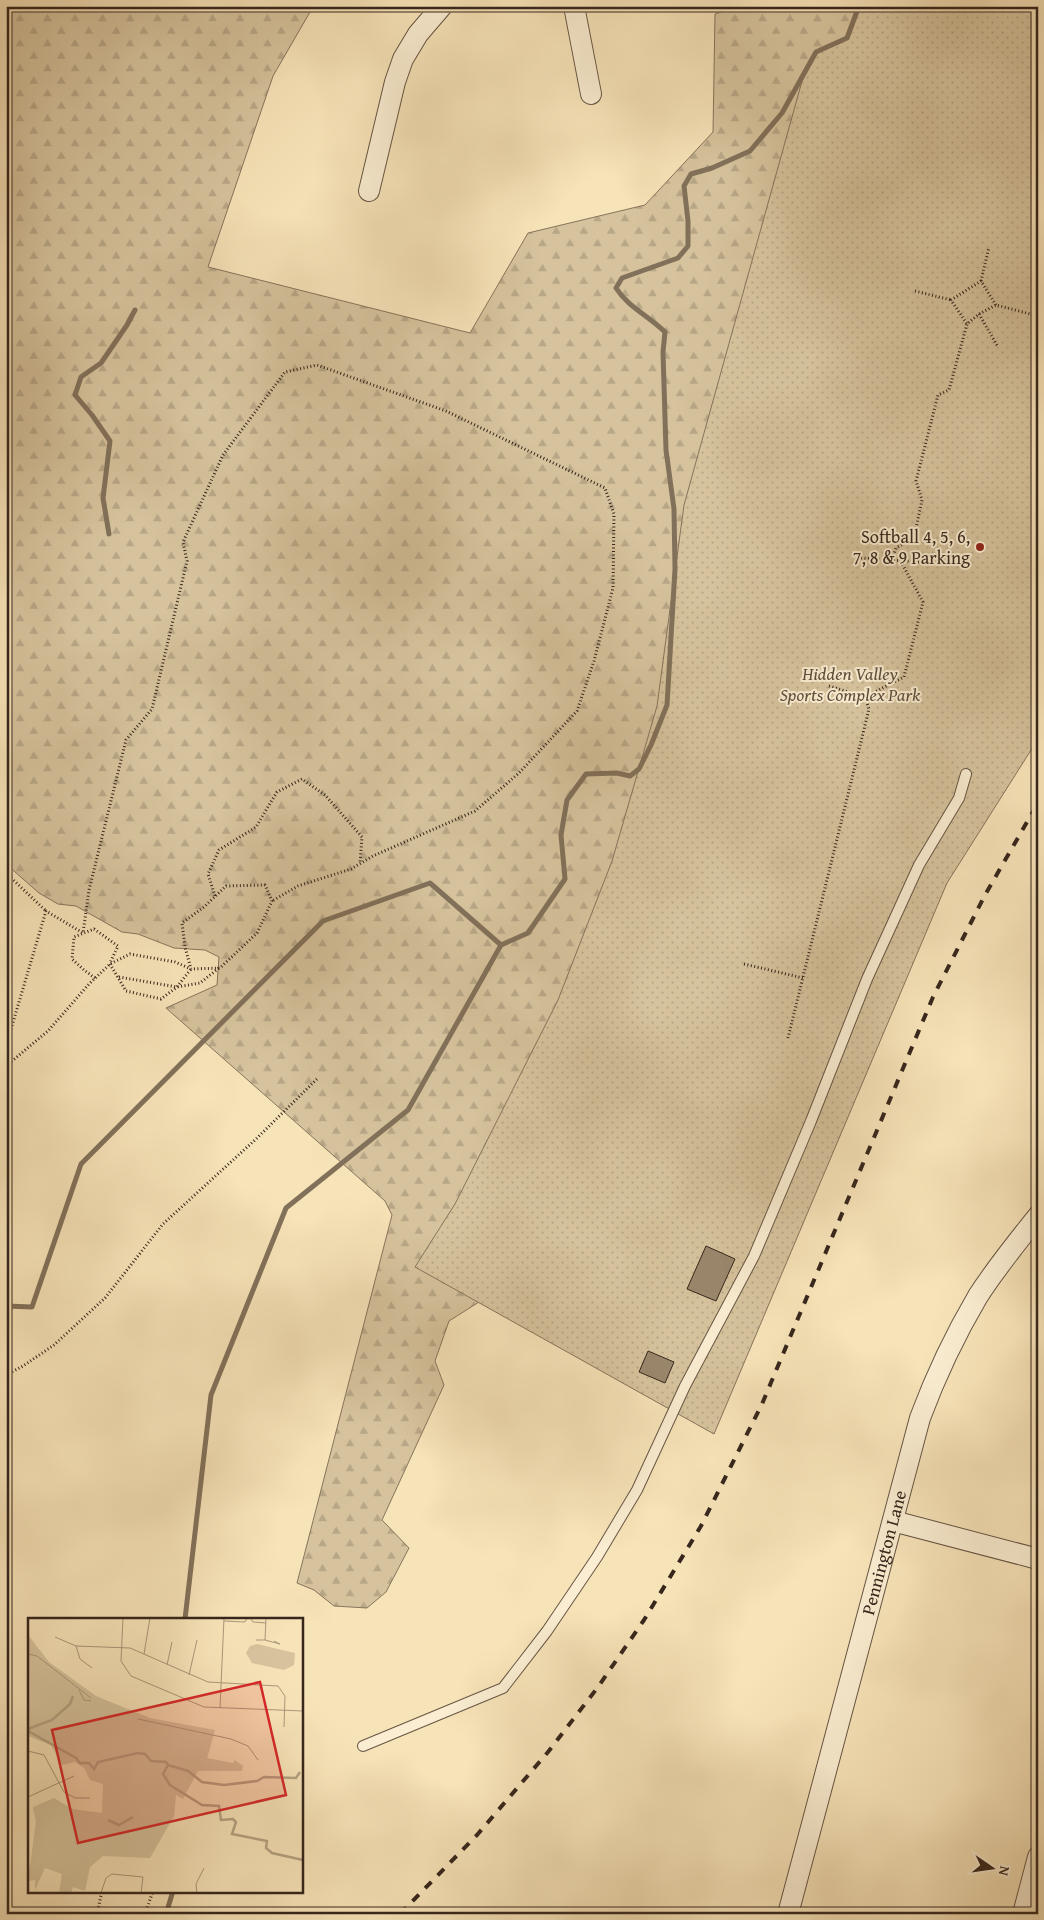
<svg xmlns="http://www.w3.org/2000/svg" width="1044" height="1920" viewBox="0 0 1044 1920" font-family="'Gentium Book Plus',serif">
<style>
.forest{fill:url(#forest-firs);stroke:#86745c}
.park{fill:url(#park-dots);stroke:#86745c}
.lines{fill:none;stroke-linecap:round;stroke-linejoin:round}
.stream{stroke:#82715a;stroke-width:5}
.building{fill:#9a886d;stroke:#36261c}
.lane-casing{stroke:#665543;stroke-width:12}
.street-casing{stroke:#665543;stroke-width:22}
.path{stroke:#36261c;stroke-width:3;stroke-dasharray:1 2.5;stroke-linecap:butt}
.lane{stroke:#faedd1;stroke-width:10}
.street{stroke:#faedd1;stroke-width:20}
.rail{stroke:#36261c;stroke-width:4;stroke-dasharray:9 9;stroke-linecap:butt}
.poi-dot{fill:#8f2418;stroke:#faedd1;stroke-width:2}
.labels{text-anchor:middle;stroke-width:4;stroke-linejoin:round;paint-order:stroke}
.poi-label{font-size:18px;fill:#36261c;stroke:#faedd1;text-anchor:end}
.park-label{font-size:18px;font-style:italic;fill:#5e4d3c;stroke:#faedd1}
.street-label{font-size:18px;fill:#36261c;stroke:#faedd1}
.inset-river{fill:none;stroke:#b5a383;stroke-width:2.5}
.inset-road{fill:none;stroke:#aa977a;stroke-width:1}
.view{fill:#d62828;fill-opacity:0.15;stroke:#d62828;stroke-width:2.5}
.inset-edge{fill:none;stroke:#36261c;stroke-width:2.5}
</style>
<defs>
<pattern id="forest-firs" width="22" height="20" patternUnits="userSpaceOnUse" patternTransform="scale(1.25)"><rect width="22" height="20" fill="#d6c39d"/><path d="M5 1l3.5 6h-7zM16 11l3.5 6h-7z" fill="#b8a787"/></pattern>
<pattern id="park-dots" width="8" height="8" patternUnits="userSpaceOnUse" patternTransform="scale(1.25)"><rect width="8" height="8" fill="#d6c39d"/><path d="M2 2h.1M6 6h.1" fill="none" stroke="#b8a787" stroke-width="1.8" stroke-linecap="round"/></pattern>
</defs>
<rect width="100%" height="100%" fill="#f7e3b8"/>
<filter id="stains"><feTurbulence type="fractalNoise" baseFrequency=".004" numOctaves="4"/><feColorMatrix values="0 0 0 0 .2 0 0 0 0 .09 0 0 0 0 .02 0 0 0 .5 -.17"/></filter>
<radialGradient id="worn" r=".72"><stop offset=".6" stop-color="#630" stop-opacity="0"/><stop offset="1" stop-color="#630" stop-opacity=".3"/></radialGradient>
<path class="forest" d="M6 6 193 8 311 6 310 12 273 76 208 267 470 333 528 233 645 205 713 132 715 14 739 6H933L748 408 587 953 424 1268 479 1302 449 1321 435 1361 444 1385 382 1520 409 1548 386 1592 367 1608 334 1606 314 1590 297 1583 392 1215 385 1201 166 1008 217 985 219 957 205 950 174 948 138 934 122 932 76 906 58 904 39 893 6 864Z"/>
<path class="park" d="M859 6H1038V739L947 883 714 1434 415 1267 455 1204 558 1000 612 861 657 706 684 505 804 74 816 52 847 37Z"/>
<g class="lines">
<g class="stream">
<path d="M109 534 103 498 110 441 92 415 75 395 81 377 101 363 127 325 135 310"/>
<path d="M6 1306 32 1307 81 1164 323 921 430 883 501 945 528 933 565 879 561 835 567 800 586 774 617 773 630 776 639 769 651 745 667 705 675 569 674 509 666 450 663 352 665 332C649 316 628 307 616 288L622 278 678 258 688 246V221L684 186 691 174 712 168 750 151 782 113 816 52 847 38 859 6"/>
<path d="M185 1619 211 1395 286 1208 408 1110 501 945"/>
<path d="M166 1914 173 1891"/>
</g>
</g>
<g class="building">
<path d="M706 1246 735 1259 716 1301 687 1289Z"/>
<path d="M648 1351 674 1362 665 1383 639 1372Z"/>
</g>
<g class="lines">
<g class="lane-casing">
<path id="lane" d="M363 1746 503 1688 547 1631 597 1557 637 1490 685 1386 754 1256 811 1121 867 979 919 865 959 798 966 774"/>
</g>
<g class="street-casing">
<g id="street">
<path d="M574 6 591 94"/>
<path d="M369 191 395 82 403 59 418 34 442 6"/>
<path d="M893 1521 1038 1559"/>
<path id="s1" d="M788 1914 920 1418C936 1375 955 1335 978 1296 996 1268 1017 1242 1038 1216"/>
<path d="M1023 1914 1038 1857"/>
</g>
</g>
<g class="path">
<path d="M981 281 989 247"/>
<path d="M915 291 951 300"/>
<path d="M996 305 981 281 951 300 967 324 979 314 996 305 1038 316"/>
<path d="M979 314 998 347"/>
<path d="M861 558 892 560"/>
<path d="M919 562 892 560 896 548 914 538 922 500 916 481 938 395 949 390 967 324"/>
<path d="M829 686 865 697"/>
<path d="M6 873 46 911"/>
<path d="M215 896 208 874 219 850 256 827 277 792 302 779 325 795 362 837 360 863"/>
<path d="M110 964 126 991 161 999 177 987 191 969"/>
<path d="M744 964 803 978"/>
<path d="M119 977 177 987 200 983 219 968"/>
<path d="M95 978 84 970 72 959 74 937 94 929 118 946 110 963"/>
<path d="M788 1038 869 709 865 697 904 677 923 602 900 560"/>
<path d="M6 1046 46 911 83 933 89 890 126 740 152 709 187 561 183 542 223 455 285 372 317 365 446 411 605 488 614 514 613 588 594 661 577 711 519 773 475 811 373 856 351 869 298 886 272 901"/>
<path d="M6 1066 48 1031 89 984 110 964 130 954 175 962 191 969 220 968 257 933 272 901 265 885 226 886 204 907 182 923 185 947 191 969"/>
<path d="M6 1375 23 1366 54 1345 105 1298 163 1224 256 1139 318 1078"/>
<path d="M97 1914 102 1891"/>
<path d="M145 1914 153 1891"/>
</g>
<use href="#lane" class="lane"/>
<use href="#street" class="street"/>
<path class="rail" d="M400 1914 477 1835 548 1752 598 1687 644 1620 701 1526 762 1404 933 997 985 895 1038 803"/>
</g>
<circle class="poi-dot" cx="980" cy="547" r="5"/>
<g class="labels">
<g class="poi-label">
<text x="970" y="543">Softball 4, 5, 6,<tspan x="970" dy="21">7, 8 &amp; 9 Parking</tspan></text>
</g>
<g class="park-label">
<text x="850" y="680">Hidden Valley<tspan x="850" dy="21">Sports Complex Park</tspan></text>
</g>
<g class="street-label">
<text dy="6" stroke="none"><textPath href="#s1" startOffset="374">Pennington Lane</textPath></text>
</g>
</g>
<g transform="translate(28 1618)">
<rect width="275" height="275" fill="#f7e3b8"/>
<path d="M229 26 267 35 266 47 256 52 224 45 218 35 222 28ZM26 180 44 191H5V189Z" fill="#d6c39d"/>
<path d="M0 99 177 147 179 140 205 145 207 142 215 148 214 153H170L155 181 148 177 146 198 122 240 75 238 62 249 57 273 45 269 43 275H31L34 256 17 250 7 272V262L0 263 8 203 5 191H44L74 195 75 166 62 162 56 150 47 144 34 147 23 127 0 118Z" fill="#d6c39d"/>
<path d="M0 17 21 44 68 78 122 100 187 112 177 148 128 137 38 136 0 112Z" fill="#d6c39d"/>
<path class="inset-river" d="M0 111 24 102 42 86 45 78M0 113 48 140 52 145H61L66 151 70 144 110 135 117 136 123 143 138 144 140 147 135 156 142 167 174 187 191 188 193 202 205 201 208 204 204 216 239 223 238 230 244 235 275 242M140 147 160 153 174 164 196 167 229 163 236 159 268 160 272 154M80 202 91 207 105 199"/>
<path class="inset-road" d="M95 0 93 43 103 58 176 89 275 93M223 1 225 4 238 5M196 3 217 4 219 0M27 19 48 28 102 30 180 64 250 68 257 78 256 109M228 22H237L238 0M237 22 252 26 246 23M48 28 52 41 64 50M0 36 9 38 63 80M116 36 122 0M139 47 144 24M161 57 169 22M51 72 56 82 63 83M192 90 196 0M110 101 203 121 220 128 230 142M0 133 16 137 36 174 47 180H62M0 179 46 158M73 275 78 260 84 256 115 259 113 275M169 275 168 266 176 250"/>
<path class="view" d="M232 64 258 177 50 225 24 112Z"/>
<rect width="275" height="275" class="inset-edge"/>
</g>
<rect width="1044" height="1920" fill="none" stroke="#f7e3b8" stroke-width="25"/>
<rect x="8" y="8" width="1029" height="1905" fill="none" stroke="#36261c" stroke-width="2.5"/>
<rect x="12" y="12" width="1019" height="1895" fill="none" stroke="#36261c"/>
<g transform="translate(992 1868) rotate(103)" stroke="#faedd1" stroke-width="4" paint-order="stroke">
<path d="M0-4L9 19L0 12L-9 19Z" fill="#36261c"/>
<text y="-8" font-size="14" font-weight="bold" text-anchor="middle" fill="#36261c">N</text>
</g>
<rect width="100%" height="100%" filter="url(#stains)"/>
<rect width="100%" height="100%" fill="url(#worn)"/>
</svg>
